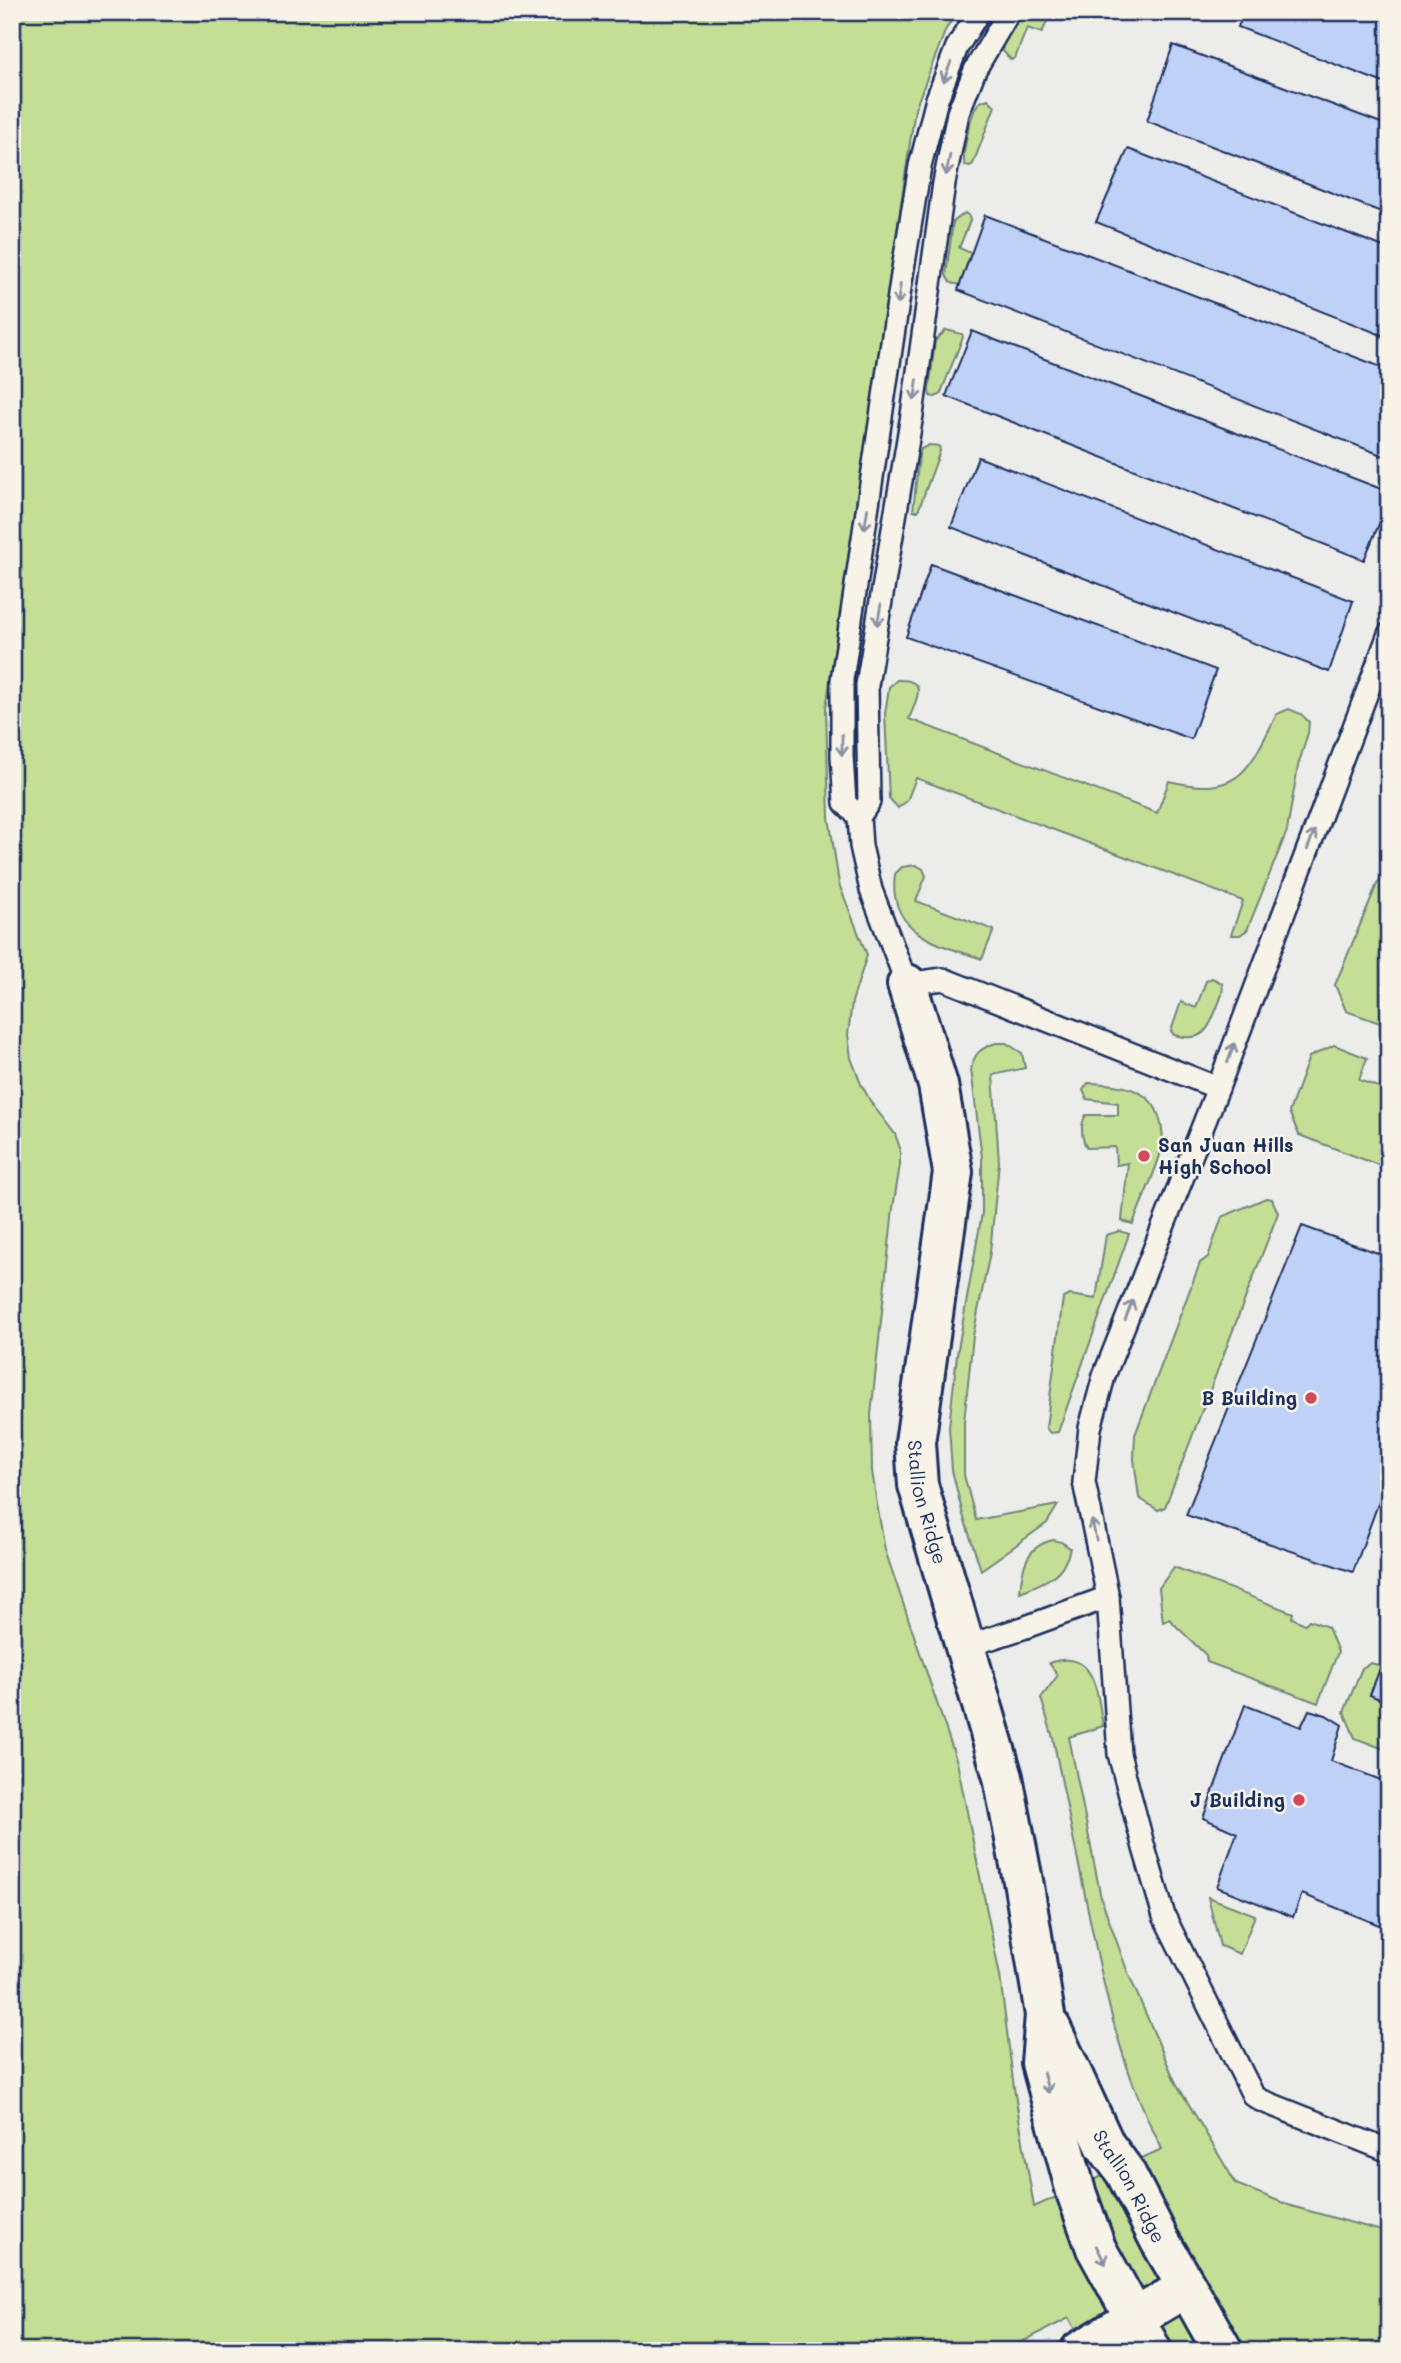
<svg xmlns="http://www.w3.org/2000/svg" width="1401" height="2363" viewBox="0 0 1401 2363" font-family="Mali,sans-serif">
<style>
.green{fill:#c5de95;stroke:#70867a;stroke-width:2}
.building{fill:#c0d1f7;stroke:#1b2f5e;stroke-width:2}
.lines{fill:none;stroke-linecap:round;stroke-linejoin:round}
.service-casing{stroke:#1b2f5e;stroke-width:26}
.minor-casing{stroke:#1b2f5e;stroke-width:44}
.tertiary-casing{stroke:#1b2f5e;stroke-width:44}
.service{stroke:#f7f3e8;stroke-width:21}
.minor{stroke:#f7f3e8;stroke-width:38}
.tertiary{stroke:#f7f3e8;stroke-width:38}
.oneway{stroke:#8991a3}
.poi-dot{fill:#d1495b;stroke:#f7f3e8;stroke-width:2.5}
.labels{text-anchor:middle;stroke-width:5;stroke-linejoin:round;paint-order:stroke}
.poi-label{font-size:19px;font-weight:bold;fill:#1b2f5e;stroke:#f7f3e8;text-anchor:end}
.street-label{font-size:19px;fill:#1b2f5e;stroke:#f7f3e8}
</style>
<rect width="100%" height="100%" fill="#ececeb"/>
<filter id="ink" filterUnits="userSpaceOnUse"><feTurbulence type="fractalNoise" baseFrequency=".0143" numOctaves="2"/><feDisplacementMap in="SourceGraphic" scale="14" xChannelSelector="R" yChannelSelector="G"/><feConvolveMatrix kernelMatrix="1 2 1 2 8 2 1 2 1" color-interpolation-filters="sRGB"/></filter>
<g filter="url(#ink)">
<g class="green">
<path d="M12 12H957L946 29 915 109 826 708 829 817 839 884 867 955 852 1002 848 1035 851 1058 861 1084 872 1104 895 1134 900 1148V1165L893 1208 871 1415 872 1471 877 1504 885 1550 957 1762 1000 1976 1014 2088 1034 2207 1162 2149C1120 2068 1105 1994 1087 1905 1076 1850 1064 1794 1053 1738L1041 1698 1058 1675 1049 1663C1096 1647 1097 1694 1103 1726L1069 1737 1101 1898 1128 1973 1175 2081 1236 2184 1291 2206 1389 2233V2351H1089L1069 2318 1004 2351H12Z"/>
<path d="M1024 12H1051L1042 33 1027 28 1015 58 1011 60 1003 51 1002 44Z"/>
<path d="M988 99 995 106 973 164 970 166 965 165C961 155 971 113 978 104 982 100 983 101 988 99Z"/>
<path d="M965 213 969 216 970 221 959 248 971 253 960 284C952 285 949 282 946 275L953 222Z"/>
<path d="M946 330 962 334 963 337 940 395 935 397 930 396 929 391 935 341Z"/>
<path d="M929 445 939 446 940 451 918 511H913L919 455 921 449Z"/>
<path d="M897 680C931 679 915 701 909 719L1157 813 1169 781C1240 798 1248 771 1277 714L1289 709 1301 714 1309 722 1308 733 1298 766 1287 831 1247 930 1240 935H1231L1243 901 916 778 907 801 898 808 889 798 885 714 889 687Z"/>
<path d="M916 865 923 869 926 876 916 901 994 930 982 959C937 944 887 933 895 874L902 867Z"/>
<path d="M1389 870V1002L1380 1023 1346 1011 1335 985 1377 884Z"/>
<path d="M1212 978 1222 983C1224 992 1221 997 1218 1005 1208 1030 1204 1043 1174 1035L1171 1031 1181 1002 1196 1008 1206 981Z"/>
<path d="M996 1043H1006L1022 1053 1025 1068 993 1075 999 1162 990 1252 973 1336 964 1422V1475L976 1520 1058 1505 1047 1523 981 1570 963 1515 952 1470 949 1427 957 1355 982 1213V1158L971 1069C974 1053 981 1048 996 1043Z"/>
<path d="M1334 1045 1367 1058 1359 1080 1389 1091V1169L1299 1135 1289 1112 1309 1057Z"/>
<path d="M1088 1083C1116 1084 1152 1086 1160 1120 1162 1128 1164 1138 1162 1147 1158 1168 1141 1202 1133 1224L1122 1221 1128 1163 1116 1165 1115 1147 1087 1148C1081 1139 1080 1124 1086 1115H1118V1103L1087 1099 1083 1090Z"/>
<path d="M1266 1198 1272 1199 1278 1213 1165 1507 1158 1510 1139 1498 1134 1459 1135 1435 1200 1263 1208 1257 1222 1217Z"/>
<path d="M1120 1231 1129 1234 1058 1432 1050 1433 1046 1428 1063 1298 1070 1295 1096 1299 1106 1235Z"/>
<path d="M1053 1540 1061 1542 1070 1548C1065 1575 1044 1583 1020 1592 1022 1568 1026 1546 1053 1540Z"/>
<path d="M1174 1567 1293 1613 1292 1618 1305 1624 1309 1620 1328 1627 1338 1652 1318 1703 1207 1662 1206 1655 1169 1619 1163 1622 1159 1588Z"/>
<path d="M1371 1663 1381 1666 1370 1695 1389 1703V1751L1355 1738 1344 1712 1362 1668Z"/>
<path d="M1208 1897 1255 1915 1240 1954 1220 1946Z"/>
</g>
<g class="building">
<path d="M1244 12H1389V85L1238 27Z"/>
<path d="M1173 45 1389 126V215L1147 121Z"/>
<path d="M1128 149 1389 249V338L1096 222Z"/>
<path d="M985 215 1389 370V458L958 290Z"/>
<path d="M972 331 1389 492V500L1364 560 946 396Z"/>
<path d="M978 457 1353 601 1329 672 951 527Z"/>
<path d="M931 564 1216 670 1191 739 906 637Z"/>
<path d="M1302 1226 1389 1257V1474L1353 1572 1186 1515Z"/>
<path d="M1389 1645V1703L1370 1695Z"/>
<path d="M1245 1705 1301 1727 1309 1710 1326 1715 1342 1725 1331 1761 1389 1783V1929L1302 1894 1293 1917 1217 1887 1237 1833 1203 1818Z"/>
</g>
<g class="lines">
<g class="service-casing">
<g id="service">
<path d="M1009 12 975 70 958 113 944 183 912 415 867 685 869 802 859 817 861 846 871 890 907 984 943 979 1218 1088"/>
<path d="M1389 634 1218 1088 1104 1376 1090 1428 1084 1482 1108 1597 1119 1754 1144 1848 1164 1916 1253 2095 1260 2100 1389 2151"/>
<path d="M859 817 845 803 842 756V680L902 275 920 166 937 99 957 47 979 12"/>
<path d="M964 1647 1023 1628 1108 1597"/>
</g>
</g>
<g class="minor-casing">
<g id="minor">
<path id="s1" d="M907 984 938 1085 953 1172 915 1443 918 1485 1003 1777 1024 1886 1045 2015 1041 2063 1076 2192 1096 2248 1134 2317"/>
<path id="s2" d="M1051 2028 1105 2145 1125 2172 1160 2241 1187 2287 1080 2351"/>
</g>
</g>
<g class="tertiary-casing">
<g id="tertiary">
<path d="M1187 2287 1223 2351"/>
<path d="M1134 2317 1152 2351"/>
</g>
</g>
<use href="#service" class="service"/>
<use href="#minor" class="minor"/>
<use href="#tertiary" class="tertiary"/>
</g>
<defs><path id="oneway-shaft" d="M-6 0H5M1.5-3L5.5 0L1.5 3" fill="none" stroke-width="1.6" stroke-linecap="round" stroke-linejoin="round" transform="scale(1.75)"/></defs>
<g class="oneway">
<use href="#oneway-shaft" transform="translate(947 72) rotate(111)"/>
<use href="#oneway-shaft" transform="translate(948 165) rotate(101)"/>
<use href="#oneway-shaft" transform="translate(899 294) rotate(98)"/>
<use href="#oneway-shaft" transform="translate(916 390) rotate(98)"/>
<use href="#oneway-shaft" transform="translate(866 519) rotate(99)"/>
<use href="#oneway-shaft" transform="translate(879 615) rotate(100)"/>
<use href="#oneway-shaft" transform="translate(842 745) rotate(90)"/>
<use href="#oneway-shaft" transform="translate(1311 840) rotate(-69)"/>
<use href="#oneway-shaft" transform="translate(1231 1053) rotate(-70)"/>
<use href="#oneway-shaft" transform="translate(1129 1310) rotate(-69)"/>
<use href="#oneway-shaft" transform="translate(1094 1530) rotate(-102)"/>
<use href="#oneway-shaft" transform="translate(1046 2083) rotate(75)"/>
<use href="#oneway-shaft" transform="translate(1101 2255) rotate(63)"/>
</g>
</g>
<g class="poi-dot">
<circle cx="1144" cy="1156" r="7"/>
<circle cx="1311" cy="1398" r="7"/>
<circle cx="1299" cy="1800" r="7"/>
</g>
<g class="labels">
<g class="poi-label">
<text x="1158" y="1152" text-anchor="start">San Juan Hills<tspan x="1158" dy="22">High School</tspan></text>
<text x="1297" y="1405">B Building</text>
<text x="1285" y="1807">J Building</text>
</g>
<g class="street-label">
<text dy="7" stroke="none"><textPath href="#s1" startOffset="528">Stallion Ridge</textPath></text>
<text dy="7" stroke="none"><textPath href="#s2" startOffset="177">Stallion Ridge</textPath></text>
</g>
</g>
<rect width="1401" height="2363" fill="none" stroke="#f7f3e8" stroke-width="42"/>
<rect x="21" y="21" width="1359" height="2321" fill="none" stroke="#1b2f5e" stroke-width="2.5" filter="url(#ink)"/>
</svg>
